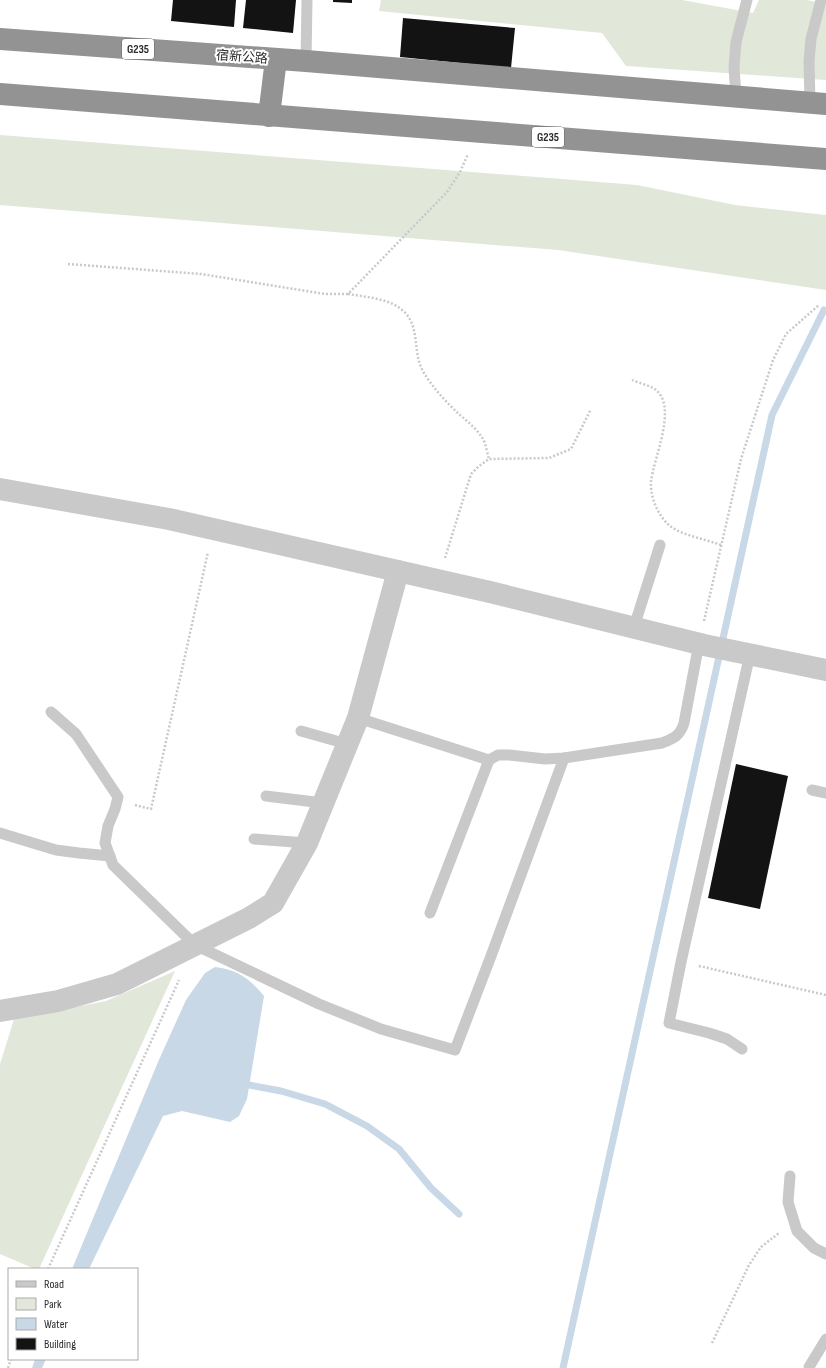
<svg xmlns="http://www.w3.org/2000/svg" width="826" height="1368" viewBox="0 0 826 1368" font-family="'Sofia Sans Condensed','Noto Sans SC',sans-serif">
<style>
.green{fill:#e1e8da}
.water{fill:#c8d8e7}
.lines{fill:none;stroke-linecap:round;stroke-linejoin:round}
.stream{stroke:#c8d8e7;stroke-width:7}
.building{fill:#131313}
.path{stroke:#c9c9c9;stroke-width:2.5;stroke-dasharray:2 2;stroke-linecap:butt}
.lane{stroke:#c9c9c9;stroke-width:11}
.street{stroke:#c9c9c9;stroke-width:22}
.highway{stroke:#939393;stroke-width:22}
.labels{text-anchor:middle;stroke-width:4;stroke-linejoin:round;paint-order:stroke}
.shield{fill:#fff;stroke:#6b6b6b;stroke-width:1}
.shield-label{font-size:12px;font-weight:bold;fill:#2c2c2c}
.street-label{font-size:13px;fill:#2c2c2c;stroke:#fff}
</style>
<rect width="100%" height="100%" fill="#fff"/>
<g class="green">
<path d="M381 0H682L753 13 759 0H807L826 4V80L626 66 602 33 379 11Z"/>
<path d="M0 135 637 185 735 205 826 215V290L558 250 0 205Z"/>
<path d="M175 971 39 1269H35L0 1254V1064L14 1019 106 1001Z"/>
</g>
<g class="water">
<path d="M215 967C238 970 249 978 264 996L247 1099 239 1116 230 1122 182 1111 163 1116 89 1269H72L158 1062 186 1000 205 973Z"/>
<path d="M35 1359H46L42 1368H32Z"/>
</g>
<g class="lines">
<g class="stream">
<path d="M249 1085 281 1091 325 1104 367 1126 399 1149 431 1188 459 1214"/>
<path d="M563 1368 772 415 824 310"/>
</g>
</g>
<g class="building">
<path d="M173 0H236L234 27 171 21Z"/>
<path d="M246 0H296L293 33 243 28Z"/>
<path d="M333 0H352V3L333 2Z"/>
<path d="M403 18 515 28 511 68 400 57Z"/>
<path d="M736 764 788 776 760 909 708 898Z"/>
</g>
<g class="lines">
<g class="path">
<path d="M68 264 201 274 325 294H348L447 192 460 172 468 154"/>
<path d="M348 294C365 297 387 298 401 309 422 325 411 352 424 373 433 388 447 403 460 415 468 422 477 429 483 439 486 444 487 453 489 459"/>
<path d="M632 380C638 383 653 386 657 391 677 409 653 460 651 482 650 497 658 516 670 526 684 536 705 539 721 545"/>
<path d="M445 558 471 474 479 466 489 459 549 458 571 449 591 409"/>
<path d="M704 621 741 459 773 360 786 334 819 305"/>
<path d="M135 805 151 809 208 552"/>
<path d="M699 966 826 995"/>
<path d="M48 1269 179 980"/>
<path d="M712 1343 749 1265 761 1247 779 1233"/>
<path d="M8 1368 11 1359"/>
</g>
<g class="lane">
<path d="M306 61 307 0"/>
<path d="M736 96 734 67 736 42 747 0"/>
<path d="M810 102 809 61 811 39 821 0"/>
<path d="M634 627 660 545"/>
<path d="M51 712 76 734 118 797 115 809 108 826 105 843 113 865 195 945 319 1004 381 1029 455 1050 491 956 564 758"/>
<path d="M358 718 489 760"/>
<path d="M301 731 347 744"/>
<path d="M812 790 826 793"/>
<path d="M266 796 323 803"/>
<path d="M0 833 56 850 79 853 110 856"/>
<path d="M254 839 307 843"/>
<path d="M430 913 489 760 498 755H509L545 759 564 758 662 743C674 738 680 736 684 723L699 643"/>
<path d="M742 1049 727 1039 709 1033 669 1023 681 962 750 654"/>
<path d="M790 1176 788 1202 797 1231 814 1248 826 1254"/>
<path d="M809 1367 826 1339"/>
</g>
<g class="street">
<path d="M0 489 169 519 490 592 704 645 826 670"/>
<path d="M0 1011 58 1001 117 984 249 918 273 903 307 843 358 718 398 571"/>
</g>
<g class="highway">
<path d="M0 39 306 61 826 104"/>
<path d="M0 94 826 159"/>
<path d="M269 116 276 59"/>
</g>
</g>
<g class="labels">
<g class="shield">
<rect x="122" y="39" width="32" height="20" rx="3"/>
<rect x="532" y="127" width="32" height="20" rx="3"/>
</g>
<g class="shield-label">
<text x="138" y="53">G235</text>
<text x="548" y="141">G235</text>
</g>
<g class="street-label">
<text transform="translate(242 56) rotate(4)" y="5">宿新公路</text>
</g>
</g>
<rect x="8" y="1268" width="130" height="92" fill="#ffffff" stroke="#ababab"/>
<rect x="16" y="1281" width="20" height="6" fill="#c9c9c9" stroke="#ababab"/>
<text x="44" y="1288" font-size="12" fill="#2c2c2c">Road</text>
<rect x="16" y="1298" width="20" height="12" fill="#e1e8da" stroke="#ababab"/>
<text x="44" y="1308" font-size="12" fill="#2c2c2c">Park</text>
<rect x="16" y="1318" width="20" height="12" fill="#c8d8e7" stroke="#ababab"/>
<text x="44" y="1328" font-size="12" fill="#2c2c2c">Water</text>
<rect x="16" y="1338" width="20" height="12" fill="#131313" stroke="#ababab"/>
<text x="44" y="1348" font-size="12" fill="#2c2c2c">Building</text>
</svg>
